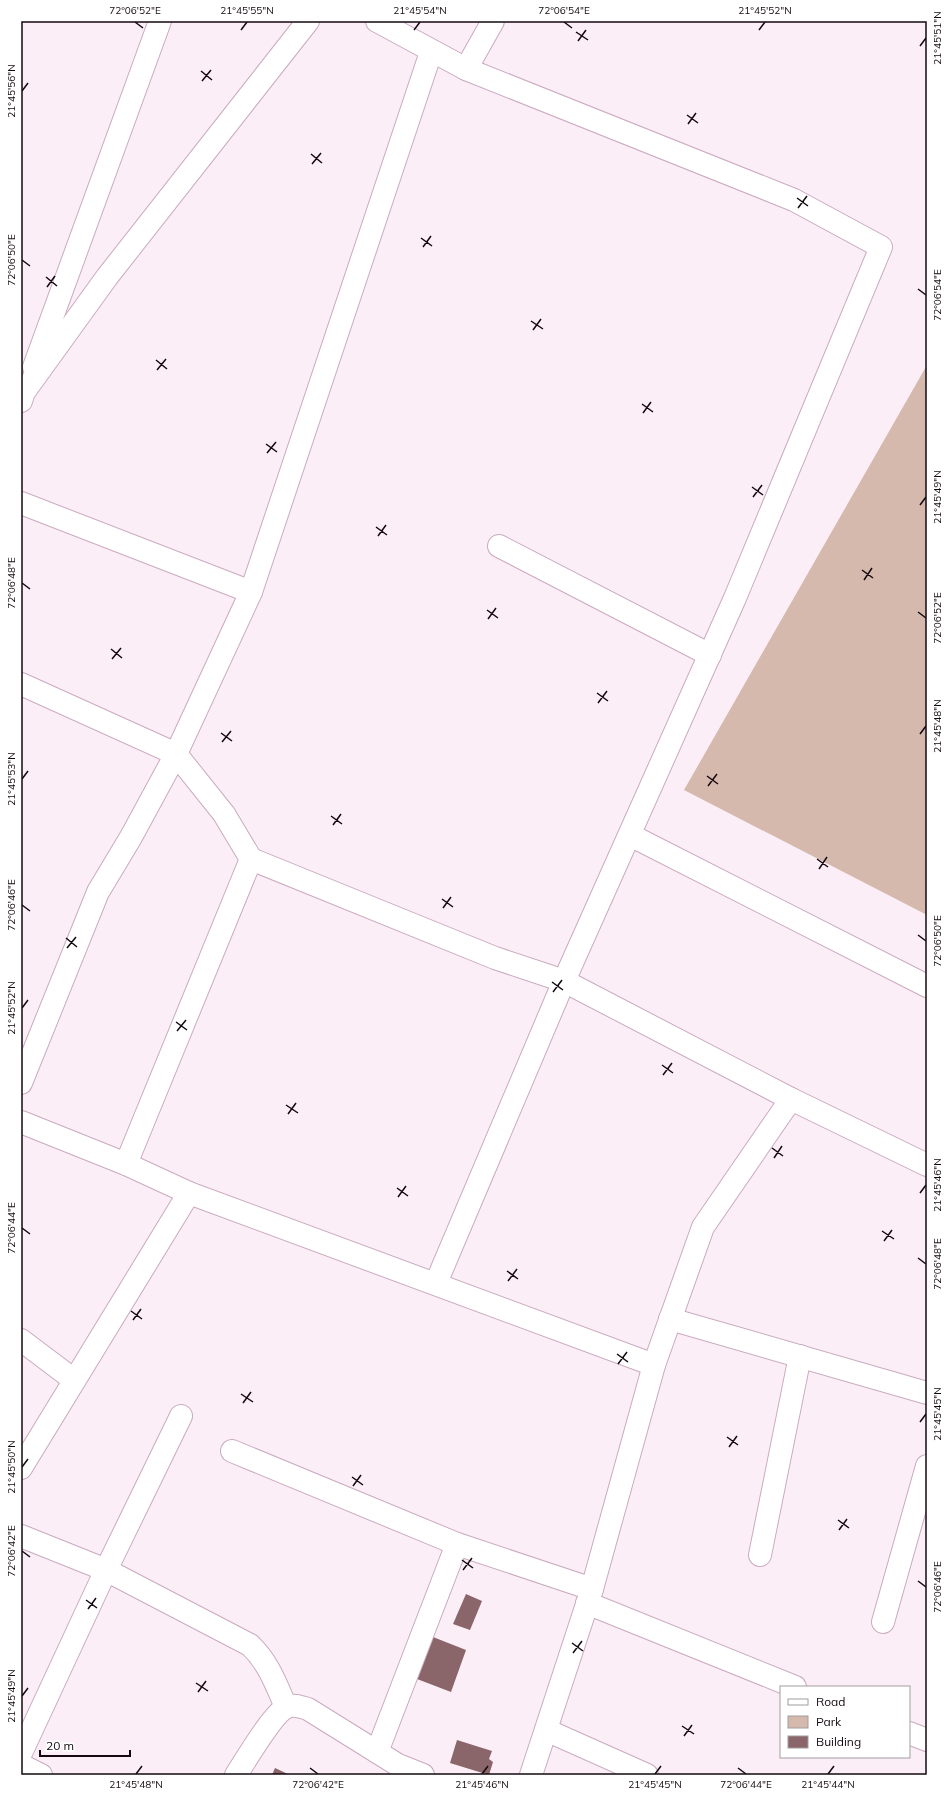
<svg xmlns="http://www.w3.org/2000/svg" width="948" height="1796" viewBox="0 0 948 1796" font-family="Mulish,sans-serif">
<style>
.green{fill:#d4b9ac}
.building{fill:#8a666a}
.lines{fill:none;stroke-linecap:round;stroke-linejoin:round}
.minor-casing{stroke:#caaabf;stroke-width:24}
.minor{stroke:#fff;stroke-width:22}
.ticks{fill:none;stroke:#140911;stroke-width:1.5}
.neatline{fill:none;stroke:#140911;stroke-width:1.5}
.ticks-label{font-size:10px;text-anchor:middle;fill:#140911}
</style>
<rect width="100%" height="100%" fill="#fceef7"/>
<path class="green" d="M927 365V915L684 790Z"/>
<g class="building">
<path d="M466 1594 482 1601 470 1630 453 1624Z"/>
<path d="M433 1637 466 1650 451 1692 417 1679Z"/>
<path d="M457 1740 492 1751 489 1759 493 1762 489 1775 450 1763Z"/>
<path d="M275 1768 290 1775H272Z"/>
</g>
<g class="lines">
<g class="minor-casing">
<g id="minor">
<path d="M377 21 466 69 794 200 881 247 735 598 564 981 436 1283"/>
<path d="M466 69 493 21"/>
<path d="M34 367 160 21"/>
<path d="M21 401 24 392 107 277 308 21"/>
<path d="M21 503 251 592"/>
<path d="M499 546 710 655"/>
<path d="M21 684 176 754 224 814 251 859 126 1164"/>
<path d="M630 835 927 986"/>
<path d="M251 859 495 958 564 981 791 1099"/>
<path d="M21 1083 98 892 131 837 176 754 251 592 431 52"/>
<path d="M21 1122 126 1164 189 1193 654 1365"/>
<path d="M670 1319 927 1393"/>
<path d="M21 1340 74 1380"/>
<path d="M232 1451 457 1544 592 1589"/>
<path d="M21 1468 189 1193"/>
<path d="M21 1536 106 1570 250 1645C268 1662 276 1684 286 1707"/>
<path d="M760 1555 800 1356"/>
<path d="M587 1603 795 1687"/>
<path d="M883 1622 927 1466"/>
<path d="M546 1730 647 1775"/>
<path d="M909 1733 927 1740"/>
<path d="M377 1752 457 1544"/>
<path d="M21 1753 106 1570 181 1416"/>
<path d="M21 1765 41 1775"/>
<path d="M236 1775C245 1761 274 1712 287 1707 294 1704 301 1707 308 1709L398 1765 423 1775"/>
<path d="M531 1775 592 1589 654 1365 703 1227 791 1099 927 1165"/>
</g>
</g>
<use href="#minor" class="minor"/>
</g>
<path class="ticks" d="M135 22 143 28M564 22 572 28M241 30 247 22M414 30 420 22M759 30 765 22M576 32 588 40M578 41 586 30M920 46 926 38M201 71 212 80M202 81 211 70M22 91 28 83M687 115 698 123M688 124 696 113M311 154 322 163M312 164 321 153M797 198 808 206M798 208 807 196M421 238 432 246M423 247 431 236M22 260 30 266M46 277 57 286M47 287 55 276M918 289 926 295M531 321 543 329M533 330 541 319M156 360 167 369M157 370 166 359M642 404 653 412M643 413 651 402M266 444 277 452M267 453 276 442M752 487 763 495M753 497 762 485M920 505 926 497M376 527 387 535M378 536 386 525M862 570 873 578M864 580 872 568M22 583 30 589M487 610 498 618M918 612 926 618M488 619 496 608M111 649 122 658M112 659 121 648M597 693 608 701M598 703 607 691M221 733 232 741M920 734 926 726M222 742 231 731M707 776 718 784M22 779 28 771M708 786 717 774M331 816 342 824M333 825 341 814M817 859 828 867M819 869 827 857M442 899 453 907M22 905 30 911M443 908 451 897M918 935 926 941M66 938 77 947M67 948 76 937M552 982 563 990M553 992 562 980M22 1008 28 1000M176 1022 187 1030M177 1031 186 1020M662 1065 673 1073M663 1075 672 1063M286 1105 298 1113M288 1114 296 1103M772 1148 783 1156M774 1158 782 1146M397 1188 408 1196M920 1193 926 1185M398 1197 406 1186M22 1228 30 1234M882 1231 894 1239M884 1241 892 1230M918 1258 926 1264M507 1271 518 1279M508 1281 517 1269M131 1311 142 1319M133 1320 141 1309M617 1354 628 1362M618 1364 627 1352M241 1394 253 1402M243 1403 251 1392M920 1422 926 1414M727 1437 738 1445M729 1447 737 1436M22 1467 28 1459M352 1477 363 1485M353 1486 361 1475M838 1520 849 1528M839 1530 847 1519M22 1551 30 1557M462 1560 473 1568M463 1570 472 1558M918 1581 926 1587M86 1600 97 1608M88 1609 96 1598M572 1643 583 1651M573 1653 582 1641M196 1683 208 1691M198 1692 206 1681M22 1696 28 1688M682 1726 694 1734M684 1736 692 1725M310 1768 318 1774M738 1768 746 1774M136 1774 142 1766M482 1774 488 1766M655 1774 661 1766M828 1774 834 1766"/>
<rect width="948" height="1796" fill="none" stroke="#ffffff" stroke-width="44"/>
<rect x="780" y="1686" width="130" height="72" fill="#ffffff" stroke="#a19da0"/>
<rect x="788" y="1699" width="20" height="6" fill="#ffffff" stroke="#a19da0"/>
<text x="816" y="1706" font-size="12" fill="#140911">Road</text>
<rect x="788" y="1716" width="20" height="12" fill="#d4b9ac" stroke="#a19da0"/>
<text x="816" y="1726" font-size="12" fill="#140911">Park</text>
<rect x="788" y="1736" width="20" height="12" fill="#8a666a" stroke="#a19da0"/>
<text x="816" y="1746" font-size="12" fill="#140911">Building</text>
<path d="M40 1750v6h90v-6" fill="none" stroke="#140911" stroke-width="2"/>
<text x="46" y="1750" font-size="12" fill="#140911" stroke="#ffffff" stroke-width="3" paint-order="stroke">20 m</text>
<rect x="22" y="22" width="904" height="1752" class="neatline"/>
<g class="ticks-label">
<text x="135" y="14">72°06'52"E</text>
<text x="247" y="14">21°45'55"N</text>
<text x="420" y="14">21°45'54"N</text>
<text x="564" y="14">72°06'54"E</text>
<text x="765" y="14">21°45'52"N</text>
<text transform="translate(937 38) rotate(-90)" y="4">21°45'51"N</text>
<text transform="translate(11 91) rotate(-90)" y="4">21°45'56"N</text>
<text transform="translate(11 260) rotate(-90)" y="4">72°06'50"E</text>
<text transform="translate(937 295) rotate(-90)" y="4">72°06'54"E</text>
<text transform="translate(937 497) rotate(-90)" y="4">21°45'49"N</text>
<text transform="translate(11 583) rotate(-90)" y="4">72°06'48"E</text>
<text transform="translate(937 618) rotate(-90)" y="4">72°06'52"E</text>
<text transform="translate(937 726) rotate(-90)" y="4">21°45'48"N</text>
<text transform="translate(11 779) rotate(-90)" y="4">21°45'53"N</text>
<text transform="translate(11 905) rotate(-90)" y="4">72°06'46"E</text>
<text transform="translate(937 941) rotate(-90)" y="4">72°06'50"E</text>
<text transform="translate(11 1008) rotate(-90)" y="4">21°45'52"N</text>
<text transform="translate(937 1185) rotate(-90)" y="4">21°45'46"N</text>
<text transform="translate(11 1228) rotate(-90)" y="4">72°06'44"E</text>
<text transform="translate(937 1264) rotate(-90)" y="4">72°06'48"E</text>
<text transform="translate(937 1414) rotate(-90)" y="4">21°45'45"N</text>
<text transform="translate(11 1467) rotate(-90)" y="4">21°45'50"N</text>
<text transform="translate(11 1551) rotate(-90)" y="4">72°06'42"E</text>
<text transform="translate(937 1587) rotate(-90)" y="4">72°06'46"E</text>
<text transform="translate(11 1696) rotate(-90)" y="4">21°45'49"N</text>
<text x="136" y="1788">21°45'48"N</text>
<text x="318" y="1788">72°06'42"E</text>
<text x="482" y="1788">21°45'46"N</text>
<text x="655" y="1788">21°45'45"N</text>
<text x="746" y="1788">72°06'44"E</text>
<text x="828" y="1788">21°45'44"N</text>
</g>
</svg>
